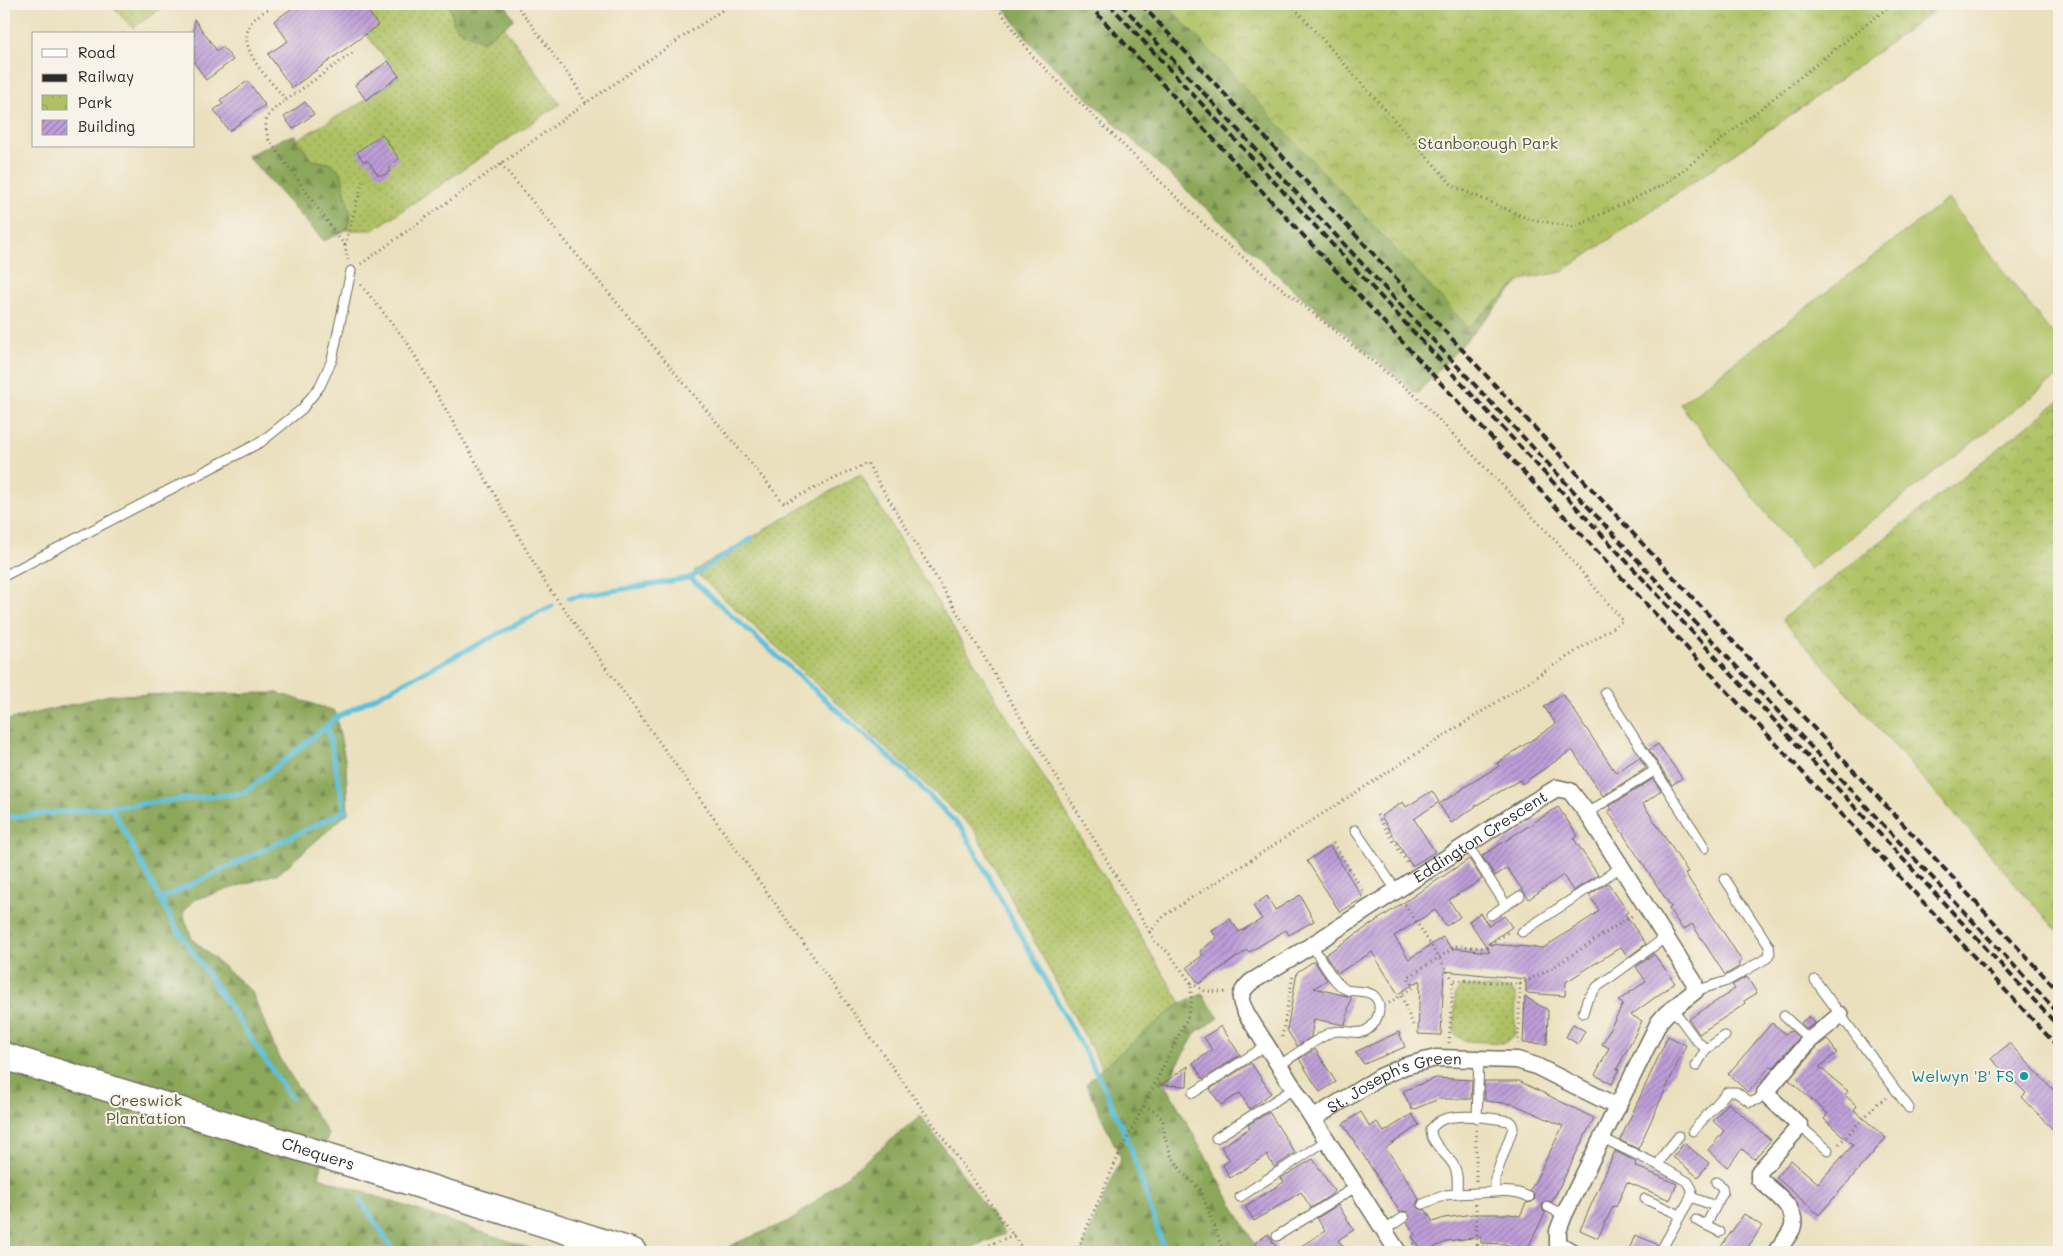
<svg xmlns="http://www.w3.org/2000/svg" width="2063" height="1256" viewBox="0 0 2063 1256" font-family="Mali,sans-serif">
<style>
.grass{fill:url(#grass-dots);stroke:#6d7648}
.forest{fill:url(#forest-firs);stroke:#5b6942}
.park{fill:url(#park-crowns);stroke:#6d7648}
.pitch{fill:#afc164;stroke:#6d7648}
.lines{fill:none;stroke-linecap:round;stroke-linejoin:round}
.stream{stroke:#5bbfd9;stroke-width:5}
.building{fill:url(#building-hatch)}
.service-casing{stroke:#6e6a5e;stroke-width:11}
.minor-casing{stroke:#6e6a5e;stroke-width:19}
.primary-casing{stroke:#6e6a5e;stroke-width:29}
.path{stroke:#6e6a5e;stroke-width:3;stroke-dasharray:1 4;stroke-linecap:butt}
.service{stroke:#fff;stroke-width:9}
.minor{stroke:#fff;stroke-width:16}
.primary{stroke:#fff;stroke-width:26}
.rail{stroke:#2b2b2b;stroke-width:4;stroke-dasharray:8 4;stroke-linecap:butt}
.culture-dot{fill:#0f9aa8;stroke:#f7f3e8;stroke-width:2}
.labels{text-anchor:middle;stroke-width:4;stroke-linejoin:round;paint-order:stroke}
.park-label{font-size:16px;fill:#53583c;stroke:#f7f3e8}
.street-label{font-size:16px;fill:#2b2b2b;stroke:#f7f3e8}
.culture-label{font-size:16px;fill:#0d838f;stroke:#f7f3e8;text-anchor:end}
</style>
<defs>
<pattern id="grass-dots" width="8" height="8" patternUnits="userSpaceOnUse" patternTransform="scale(1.25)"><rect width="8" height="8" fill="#afc164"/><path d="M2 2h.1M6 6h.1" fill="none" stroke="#8f9d53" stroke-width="1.8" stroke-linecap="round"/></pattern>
<pattern id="forest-firs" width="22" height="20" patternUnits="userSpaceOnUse" patternTransform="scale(1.25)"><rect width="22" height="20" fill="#8ba75a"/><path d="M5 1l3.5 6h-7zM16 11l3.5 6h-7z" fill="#72884b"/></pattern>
<pattern id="park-crowns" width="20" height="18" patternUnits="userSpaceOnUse" patternTransform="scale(1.25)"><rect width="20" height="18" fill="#afc164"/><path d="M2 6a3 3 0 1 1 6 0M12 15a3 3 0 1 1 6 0" fill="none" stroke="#8f9d53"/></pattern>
<pattern id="building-hatch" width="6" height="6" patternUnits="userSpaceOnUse" patternTransform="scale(1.25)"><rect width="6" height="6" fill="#bd9dd8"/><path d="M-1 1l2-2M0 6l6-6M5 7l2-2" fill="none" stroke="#9a80af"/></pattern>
</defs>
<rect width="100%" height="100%" fill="#f7f3e8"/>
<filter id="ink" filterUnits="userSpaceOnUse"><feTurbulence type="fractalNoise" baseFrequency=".02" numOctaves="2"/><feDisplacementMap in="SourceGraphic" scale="10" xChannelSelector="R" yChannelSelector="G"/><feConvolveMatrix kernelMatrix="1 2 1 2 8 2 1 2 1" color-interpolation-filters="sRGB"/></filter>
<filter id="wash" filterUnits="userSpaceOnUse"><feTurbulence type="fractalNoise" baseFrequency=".0096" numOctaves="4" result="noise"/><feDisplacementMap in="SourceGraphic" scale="20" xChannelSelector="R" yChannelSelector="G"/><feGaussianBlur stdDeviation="1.12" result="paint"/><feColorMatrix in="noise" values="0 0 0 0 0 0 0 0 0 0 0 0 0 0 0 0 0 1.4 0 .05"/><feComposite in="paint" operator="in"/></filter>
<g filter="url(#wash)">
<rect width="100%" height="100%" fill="#eae0bd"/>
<g class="grass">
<path d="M109 4H167L133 28Z"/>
<path d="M363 4H505L514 19 504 27 560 104 373 230H346L284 147 366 100 399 76 365 33 377 24Z"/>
<path d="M860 474 1181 1003 1102 1068 974 829 694 571Z"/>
<path d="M1461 986 1510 989 1516 995 1515 1035 1504 1043 1464 1041 1454 1033 1455 994Z"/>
</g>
<g class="forest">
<path d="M449 4H505L514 19 482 42 455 27Z"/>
<path d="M1001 4H1270L1521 280 1417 394 1294 290 1037 51Z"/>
<path d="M295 135 311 160 330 163 341 172 351 218 346 230 324 241 247 156 284 138Z"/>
<path d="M278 693 335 711 346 764 348 813 279 873 194 900 183 913 192 939 252 992 278 1056 328 1134 319 1177 541 1252H4V721L109 695Z"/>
<path d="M1202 994 1219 1018 1196 1032 1166 1085 1259 1252H1081L1121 1158 1086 1084 1102 1068 1179 1004Z"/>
<path d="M921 1116 1005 1234 961 1252H723L731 1245 792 1220Z"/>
</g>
<g class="park">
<path d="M1166 4H1943L1798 110 1562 272 1521 280 1468 327Z"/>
<path d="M2059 401V933L1782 619Z"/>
</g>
<path class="pitch" d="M1948 199 2059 343V375L1810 569 1680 404Z"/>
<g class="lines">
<g class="stream">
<path d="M690 578 752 538"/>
<path d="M569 598 690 578 906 772 963 830 1103 1085 1130 1146 1165 1252"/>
<path d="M111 806 172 921 291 1098"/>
<path d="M4 818 244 793 339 716 552 606"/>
<path d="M161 899 345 811 327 726"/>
<path d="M360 1200 395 1252"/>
</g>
</g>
<g id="blocks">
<g class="building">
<path d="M298 4H363L378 25 292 88 268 54 288 41 274 21Z"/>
<path d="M194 19 217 51 223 47 233 60 206 80 194 62Z"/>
<path d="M388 61 399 76 366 100 355 85Z"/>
<path d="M248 81 265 105 229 131 214 110 223 104 220 100Z"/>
<path d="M305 102 314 114 293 129 284 117Z"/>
<path d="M382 134 399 159 390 166V171L385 175H378L368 161H363L357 152Z"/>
<path d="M1563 694 1616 773 1639 757 1646 768 1603 796 1572 750 1522 784 1520 780 1475 806V807L1451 823 1439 804 1463 789V788L1499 766 1497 763 1556 724 1544 707Z"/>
<path d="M1658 744 1682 778 1672 785 1649 750Z"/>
<path d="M1653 779 1661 791 1643 804 1688 872 1685 873 1742 961 1738 964 1740 966 1725 975 1692 924 1683 930 1669 909 1671 907 1608 811 1612 809 1610 806Z"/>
<path d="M1432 791 1439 802 1414 819 1435 852 1412 866 1381 816 1403 802 1406 807Z"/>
<path d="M1558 807 1578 836 1574 839 1598 875 1573 891 1563 875 1529 899 1507 868 1495 876 1482 856Z"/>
<path d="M1330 846 1363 898 1340 912 1307 861Z"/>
<path d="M1469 859 1482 879 1449 900 1460 917 1446 926 1435 910 1394 936 1409 959 1443 937 1451 948 1490 952 1469 921 1480 913 1489 926 1504 916 1512 927 1488 944 1543 948 1594 915 1599 910 1589 895 1608 883 1628 912 1625 914 1646 944 1628 957 1621 947 1566 982 1565 996 1526 993V979L1444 971 1441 1035 1418 1034 1420 980 1398 994 1372 952 1338 973 1325 955Z"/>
<path d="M1300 895 1314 921 1289 935 1286 930 1249 952 1247 950 1199 984 1187 967 1203 955 1200 951 1217 938 1212 931 1230 919 1239 932 1262 919 1253 906 1267 896 1275 910Z"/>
<path d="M1654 954 1675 983 1631 1015 1642 1021 1617 1069 1619 1070 1612 1084 1595 1075 1609 1048 1602 1044 1623 1004 1618 1001 1646 981 1636 967Z"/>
<path d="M1314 961 1327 980 1314 988 1351 997 1345 1025 1314 1019 1311 1037 1297 1046 1287 1030 1297 972Z"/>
<path d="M1747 977 1757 993 1744 1001 1745 1004 1699 1034 1689 1019 1735 989 1732 985Z"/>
<path d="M1525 997 1548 1010 1547 1044 1523 1043Z"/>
<path d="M1809 1016 1815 1023 1807 1029 1801 1023Z"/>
<path d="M1772 1023 1786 1034 1791 1031 1799 1038 1774 1067 1771 1066 1748 1092 1728 1074Z"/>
<path d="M1573 1024 1585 1031 1578 1044 1566 1037Z"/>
<path d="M1221 1026 1240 1055 1203 1079 1193 1063 1212 1050 1204 1037Z"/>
<path d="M1399 1032 1405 1047 1364 1064 1355 1052Z"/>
<path d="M1668 1036 1686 1045 1638 1149 1620 1140Z"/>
<path d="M1827 1039 1837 1053 1819 1067 1848 1091 1845 1095 1857 1106 1854 1110 1886 1138 1819 1215 1776 1177 1791 1160 1818 1183 1853 1145 1824 1119 1828 1114 1789 1080 1817 1047Z"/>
<path d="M2009 1043 2059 1096V1136L2022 1097 2026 1093 1991 1059Z"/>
<path d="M1315 1049 1336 1082 1320 1092 1299 1059Z"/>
<path d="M1251 1063 1271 1093 1250 1109 1240 1093 1221 1105 1210 1089Z"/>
<path d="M1188 1066 1187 1086 1161 1085Z"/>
<path d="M1436 1078 1472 1080 1471 1099H1439L1412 1110 1403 1091Z"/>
<path d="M1484 1081H1519L1594 1118 1552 1202 1547 1201 1542 1205 1543 1210 1545 1213 1526 1252 1505 1244 1481 1243V1237L1447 1241 1426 1252H1422L1412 1236 1415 1234 1407 1222 1410 1219 1409 1214 1406 1211 1400 1212 1343 1124 1361 1112 1370 1127 1377 1122 1384 1132 1412 1114 1419 1125 1386 1148 1419 1199 1417 1203V1207L1422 1210H1426L1433 1222 1444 1218 1473 1214H1510L1520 1216 1526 1203 1532 1202 1535 1199 1534 1194 1530 1191 1563 1126 1513 1104 1485 1101Z"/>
<path d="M1728 1103 1771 1140 1754 1159 1742 1149 1727 1167 1708 1150 1724 1131 1713 1121Z"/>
<path d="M1269 1112 1295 1153 1274 1167 1267 1155 1230 1178 1223 1165 1230 1160 1221 1147 1250 1128 1248 1125Z"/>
<path d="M1684 1143 1709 1163 1698 1177 1673 1157Z"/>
<path d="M1615 1151 1636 1162 1635 1166 1677 1184 1670 1200 1627 1182 1616 1207 1613 1206 1598 1238 1580 1230Z"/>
<path d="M1313 1159 1334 1191 1332 1194 1311 1208 1301 1192 1254 1221 1245 1206 1284 1182 1281 1178Z"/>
<path d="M1338 1205 1354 1230 1338 1240 1347 1252H1292L1325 1231 1317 1218Z"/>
<path d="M1744 1214 1762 1226 1745 1252H1717Z"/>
<path d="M1268 1234 1279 1252H1260L1255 1243Z"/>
<path d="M1635 1235 1657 1244 1654 1252H1628Z"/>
</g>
</g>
</g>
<g filter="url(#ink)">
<use href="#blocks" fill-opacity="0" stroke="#6e6a5e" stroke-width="1"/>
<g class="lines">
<g class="service-casing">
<g id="service">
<path d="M4 576 261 442 302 409 320 386 332 360 351 271"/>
<path d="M1605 692 1705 848"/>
<path d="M1587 813 1654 771"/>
<path d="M1355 830 1396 890"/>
<path d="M1467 844 1506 905"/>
<path d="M1491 915 1520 896"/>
<path d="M1522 932 1621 867"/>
<path d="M1815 980 1909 1108"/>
<path d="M1695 991 1727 981 1767 958 1770 953 1769 946 1725 879"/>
<path d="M1673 1009 1696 1040 1706 1049"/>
<path d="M1583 1013 1587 1000 1597 987 1666 937"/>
<path d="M1784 1016 1810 1040"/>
<path d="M1280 1065C1294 1056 1317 1038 1332 1032 1342 1029 1352 1034 1362 1032 1376 1029 1386 1005 1373 995 1366 990 1355 992 1347 990 1335 986 1319 956 1312 945"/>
<path d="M1696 1066 1706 1049 1725 1036"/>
<path d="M1193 1093 1267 1045"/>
<path d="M1477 1118 1479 1058"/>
<path d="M1800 1126 1828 1150"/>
<path d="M1693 1131 1727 1092H1736L1750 1102 1757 1100 1765 1093"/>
<path d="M1216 1138 1295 1088"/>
<path d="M1602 1138 1658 1165 1688 1182 1692 1189 1691 1197 1660 1252"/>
<path d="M1658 1165 1665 1153 1679 1136"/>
<path d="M1495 1192 1457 1194C1457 1185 1459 1175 1454 1166 1448 1154 1430 1144 1431 1129 1435 1124 1441 1119 1448 1118 1464 1114 1493 1118 1509 1121L1512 1124 1513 1128 1495 1178V1192C1507 1191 1518 1191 1529 1197"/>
<path d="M1240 1197 1327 1140"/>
<path d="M1691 1197 1715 1206"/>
<path d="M1645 1199 1680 1215"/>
<path d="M1423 1204 1445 1195 1457 1194"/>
<path d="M1548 1207 1564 1215"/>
<path d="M1696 1220 1720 1232"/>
<path d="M1706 1225 1723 1192 1722 1187 1716 1182"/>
<path d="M1385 1230 1404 1217"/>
<path d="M1277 1236 1357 1186"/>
</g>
</g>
<g class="minor-casing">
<g id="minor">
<path id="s1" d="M1314 1118 1380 1077 1405 1066 1436 1058 1517 1060 1536 1066 1618 1107"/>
<path id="s2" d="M1398 1252 1249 1018C1240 1002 1236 995 1251 982L1312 945 1530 804 1557 788 1570 791 1587 813 1694 982 1695 991 1666 1014 1659 1022 1564 1215 1558 1231V1244L1572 1252"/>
<path d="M1776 1252C1781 1245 1788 1237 1792 1229 1800 1209 1772 1191 1759 1179V1172L1800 1126 1765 1093 1810 1040 1840 1015"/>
</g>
</g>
<g class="primary-casing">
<g id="primary">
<path id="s3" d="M4 1056 527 1218 633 1252"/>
</g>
</g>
<g class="path">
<path d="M276 4C269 9 256 15 251 23 234 49 271 80 286 100 269 113 261 117 269 140L345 246 348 260"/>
<path d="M516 4 575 84 586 103"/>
<path d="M995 4 1033 57 1213 233 1418 398 1554 539 1623 621 1165 915 1150 932 1155 942 1168 952 1191 983V1003L1187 1019 1116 1161 1076 1252"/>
<path d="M1291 4 1453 186 1529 219 1574 227 1667 183 1892 4"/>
<path d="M286 100 355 51"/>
<path d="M501 164 784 503 867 463 1150 932"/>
<path d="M345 245 363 180"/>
<path d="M361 264 586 103 731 4"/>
<path d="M361 285 407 342 546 584 1025 1252"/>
<path d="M1377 815 1408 864"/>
<path d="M1333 843 1364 892"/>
<path d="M1405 904 1453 980"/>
<path d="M1191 983 1205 991 1225 992"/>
<path d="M1520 984 1549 970 1633 915"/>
<path d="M1389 1003 1401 995"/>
<path d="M1413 1025 1401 995 1413 987 1408 977 1457 946 1485 948 1510 931"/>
<path d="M1282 1037 1293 975"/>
<path d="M1449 1043 1453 980 1520 984 1518 1044"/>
<path d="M1144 1106 1155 1111 1163 1120 1165 1138 1171 1155 1183 1173 1200 1189 1224 1252"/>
<path d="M1839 1144 1877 1104 1886 1098"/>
<path d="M1476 1181V1129"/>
<path d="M1476 1204 1477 1246"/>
<path d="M1413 1243 1419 1252"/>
<path d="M971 1252 1014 1235"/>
<path d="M1443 1252C1468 1246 1486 1243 1510 1252"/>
</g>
<use href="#service" class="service"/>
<use href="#minor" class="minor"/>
<use href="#primary" class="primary"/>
<g class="rail">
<path d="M1088 4 2059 1048"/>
<path d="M1109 4 2059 1027"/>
<path d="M1121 4 2059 1014"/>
<path d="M1141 4 2059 992"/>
</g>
</g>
</g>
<circle class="culture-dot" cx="2024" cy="1076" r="5"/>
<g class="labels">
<g class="park-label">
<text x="1488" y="149">Stanborough Park</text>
<text x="146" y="1106">Creswick<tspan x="146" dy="18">Plantation</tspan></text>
</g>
<g class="street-label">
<text dy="6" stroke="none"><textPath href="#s2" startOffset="590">Eddington Crescent</textPath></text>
<text dy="6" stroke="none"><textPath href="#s1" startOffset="90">St. Joseph's Green</textPath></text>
<text dy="6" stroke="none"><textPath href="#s3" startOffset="329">Chequers</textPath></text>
</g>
<g class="culture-label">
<text x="2014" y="1082">Welwyn 'B' FS</text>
</g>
</g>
<rect width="2063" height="1256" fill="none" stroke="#f7f3e8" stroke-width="20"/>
<rect x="32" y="32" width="162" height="115" fill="#f7f3e8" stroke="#a5a39c"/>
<rect x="42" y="49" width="25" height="8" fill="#ffffff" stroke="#a5a39c"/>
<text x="78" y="58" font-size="15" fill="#2b2b2b">Road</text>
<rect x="42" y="74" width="25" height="8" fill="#2b2b2b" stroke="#a5a39c"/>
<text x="78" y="82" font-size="15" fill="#2b2b2b">Railway</text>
<rect x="42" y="95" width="25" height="15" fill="url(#park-crowns)" stroke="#a5a39c"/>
<text x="78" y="108" font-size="15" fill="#2b2b2b">Park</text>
<rect x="42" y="120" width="25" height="15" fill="url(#building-hatch)" stroke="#a5a39c"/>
<text x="78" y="132" font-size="15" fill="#2b2b2b">Building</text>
</svg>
